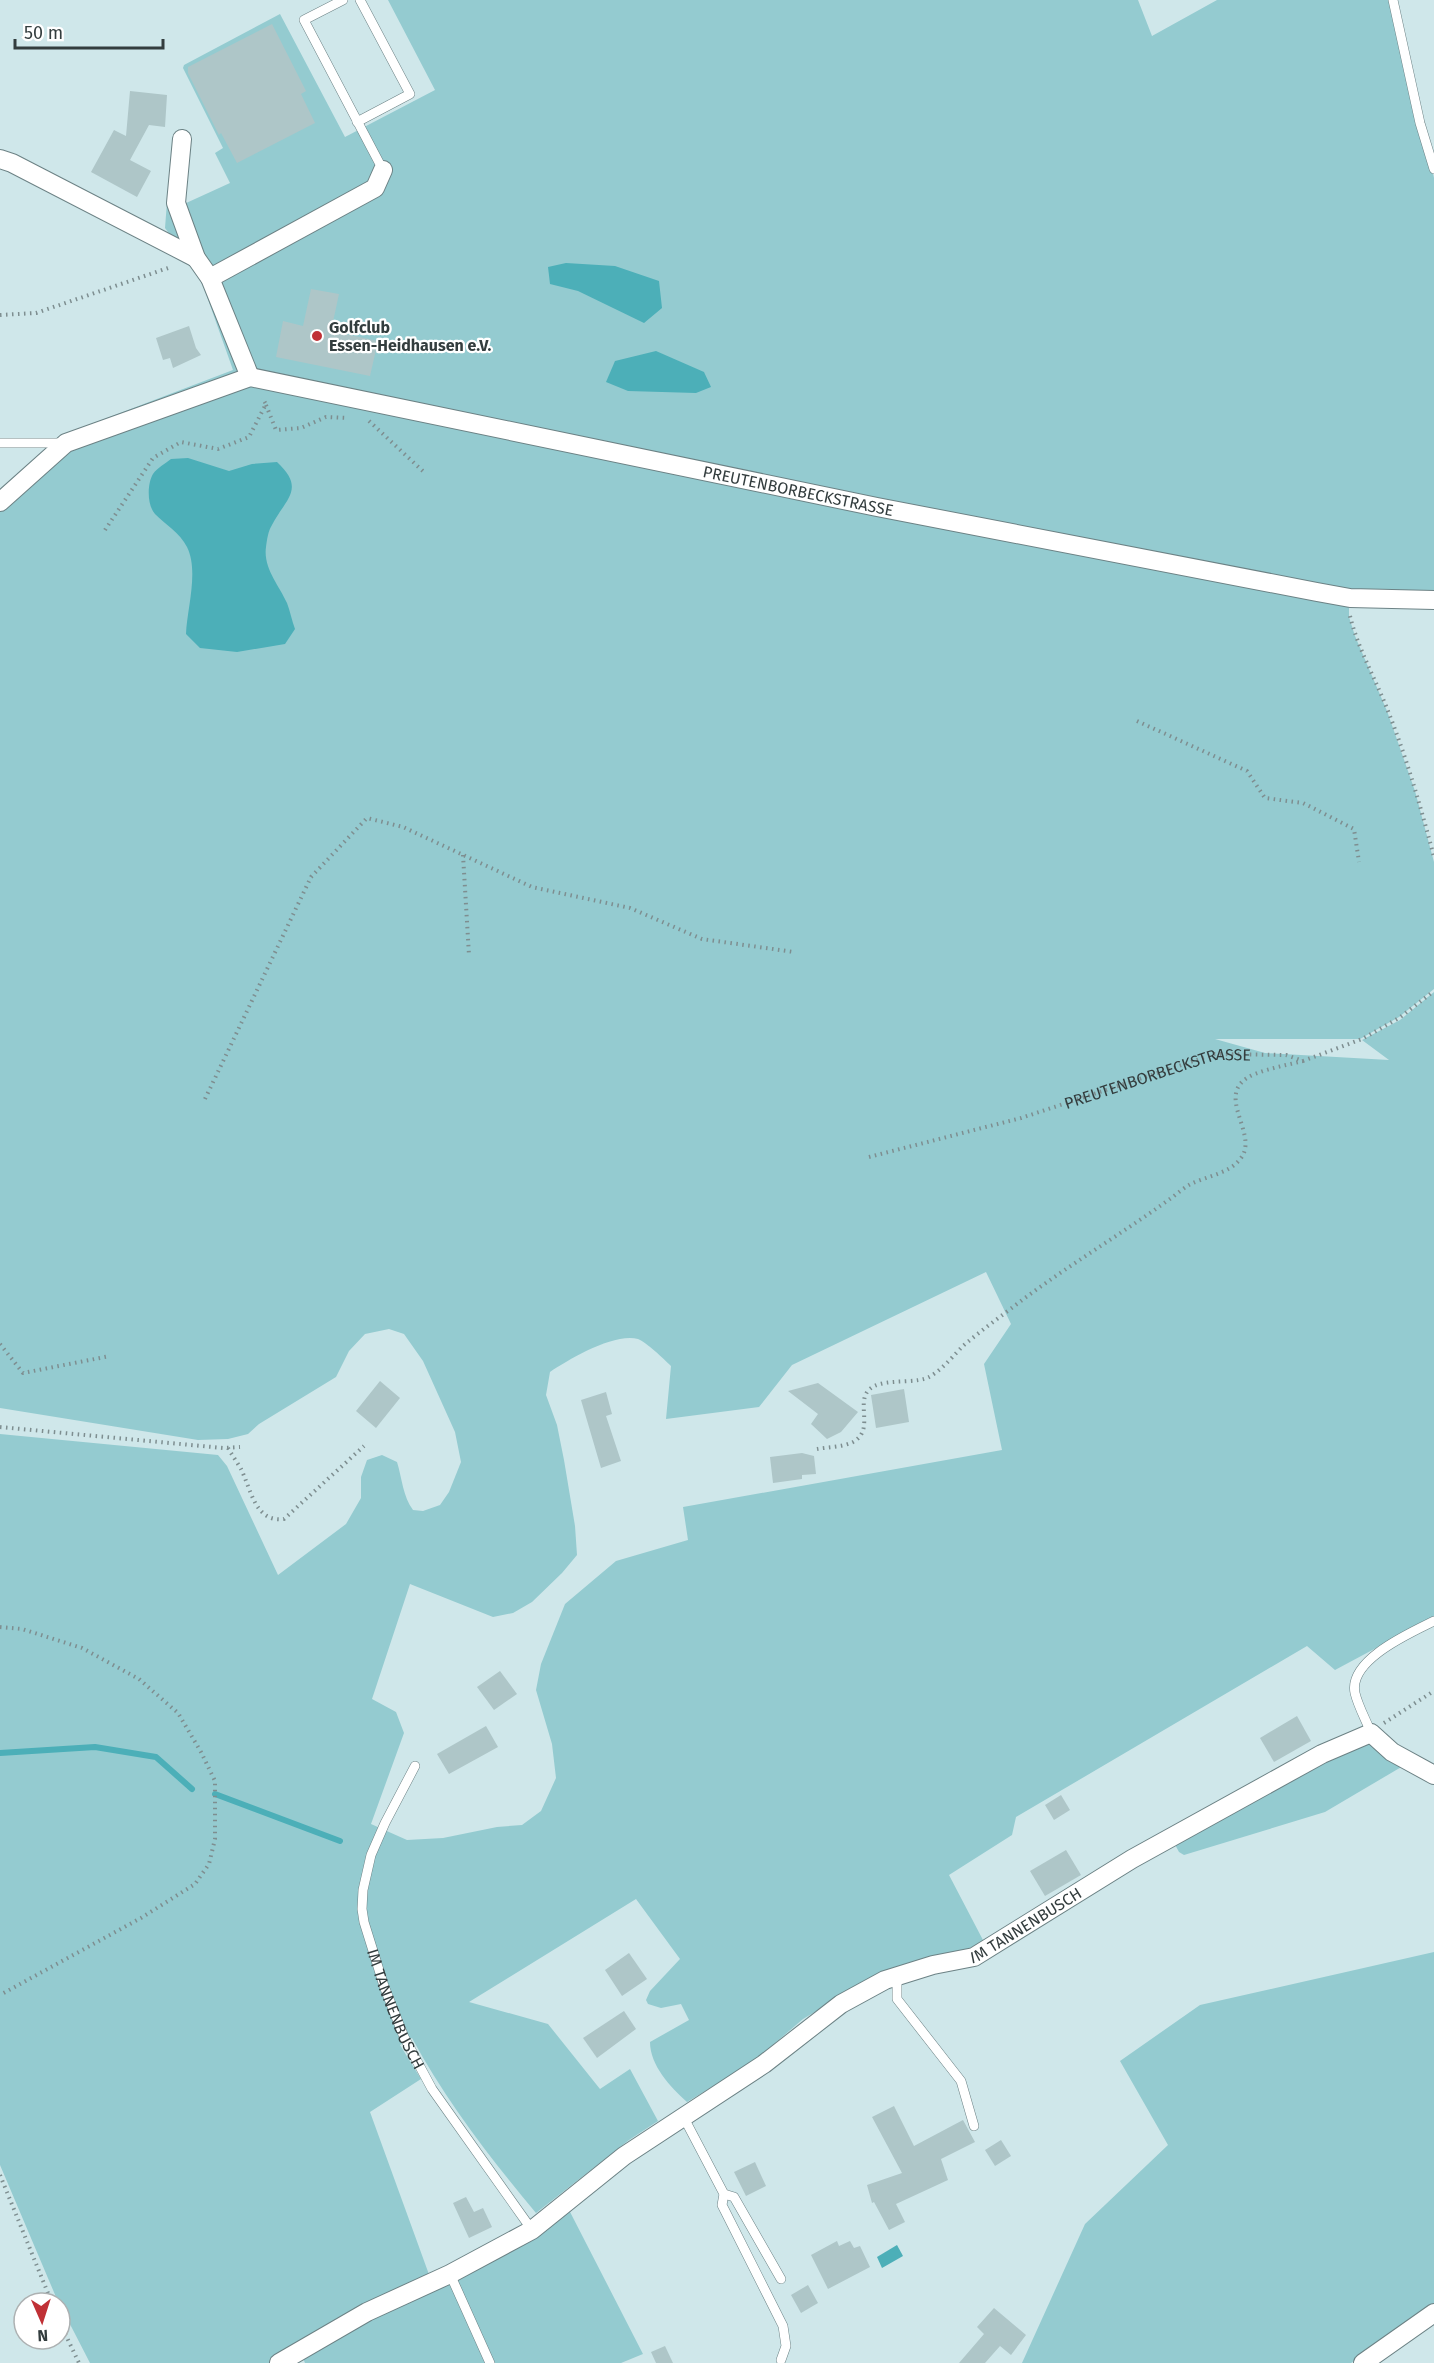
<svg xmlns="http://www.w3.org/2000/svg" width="1434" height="2363" viewBox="0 0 1434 2363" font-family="'Fira Sans',sans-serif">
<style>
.green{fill:#94cbd0;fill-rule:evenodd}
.water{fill:#4cafb8}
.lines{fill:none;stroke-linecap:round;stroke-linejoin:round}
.stream{stroke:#4cafb8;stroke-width:6}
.building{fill:#aec6c8}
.lane-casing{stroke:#6c8285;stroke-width:10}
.street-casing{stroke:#6c8285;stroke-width:20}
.path{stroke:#7e8e90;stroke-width:4;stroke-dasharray:1.5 4.5;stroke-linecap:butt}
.lane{stroke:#fff;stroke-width:9}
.street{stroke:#fff;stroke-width:18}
.poi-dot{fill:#c03035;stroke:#fff;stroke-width:2}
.labels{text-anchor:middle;stroke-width:4.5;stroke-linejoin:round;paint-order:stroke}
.poi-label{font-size:16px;font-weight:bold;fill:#333d3e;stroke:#fff;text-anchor:start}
.street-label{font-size:16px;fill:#333d3e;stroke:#fff}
</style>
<rect width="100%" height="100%" fill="#cfe7ea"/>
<g class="green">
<path d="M388 0H1138L1152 36 1217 0H1394L1434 178V599H1349V617L1355 636 1387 711 1415 791 1434 862V989L1399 1017 1360 1039H1215L1265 1053 1389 1060 1362 1040 1400 1020 1434 992V1617L1335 1670 1307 1646 1016 1817 1012 1835 949 1875 984 1942 967 1949 897 1969 865 1982 803 2019 753 2062 687 2102C670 2087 650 2065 650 2042L689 2020 681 2004 661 2008 648 2004 646 2000 650 1991 680 1959 636 1899 469 2002 548 2024 600 2089 630 2069 658 2121 629 2140 536 2213C490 2158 446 2101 412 2038L400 2045 421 2079 370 2112 431 2280 568 2208 643 2354 621 2363H305L302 2356 291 2363H90L56 2297 0 2165V1434L218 1455 227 1466 278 1575 346 1524 361 1498V1477L367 1460 382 1455 397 1462C402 1478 403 1497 413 1510L423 1511 440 1505 449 1492 461 1462 455 1432 423 1361 404 1334 389 1329 365 1334 349 1351 336 1377 259 1424 248 1434 228 1439 198 1440 0 1408V494L65 434 233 370 199 274 165 228 167 202 184 204 230 183 215 153 223 148 183 68 184 65 280 14 345 137 435 90ZM986 1272 1011 1324 984 1364 1002 1450 683 1507 688 1540 616 1561 565 1604 541 1664 536 1690 552 1744 556 1778 541 1811 522 1825 497 1827 443 1838 407 1840 371 1824 404 1733 396 1712 372 1699 410 1584 493 1617 513 1613 532 1602 562 1573 577 1555 575 1526 564 1460 557 1425 546 1395 550 1372C570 1359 613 1333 638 1339 646 1342 664 1359 671 1366L666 1419 759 1407 792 1365Z"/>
<path d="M1370 1736 1403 1766 1325 1812 1184 1855 1179 1852 1172 1839Z"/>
<path d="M1434 1952V2306L1351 2363H1022L1085 2224 1168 2145 1120 2061 1200 2005Z"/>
</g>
<g class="water">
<path d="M566 263 615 266 659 281 662 308 644 323 578 291 550 284 548 267Z"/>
<path d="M656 351 704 372 711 387 696 393 628 391 606 382 615 361Z"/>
<path d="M188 458 229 471 252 464 277 462C306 489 286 498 272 525 268 531 267 540 266 547 263 568 279 585 287 603 290 611 292 621 295 629L285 644 237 652 200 648 186 634C187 609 199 571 187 547 180 533 165 524 155 514 147 505 147 484 153 474 157 468 166 463 171 459Z"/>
<path d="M897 2245 903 2256 882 2268 877 2257Z"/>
</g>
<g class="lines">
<g class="stream">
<path d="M0 1753 95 1747 156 1757 192 1789"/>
<path d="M215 1794 340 1841"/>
</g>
</g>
<g class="building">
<path d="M272 24 306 91 301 94 315 123 237 163 221 133 219 135 188 73V67Z"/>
<path d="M130 91 167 95 165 127 149 125 130 160 151 171 137 197 91 172 114 130 126 136Z"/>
<path d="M311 289 339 294 331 331 378 341 370 376 276 357 283 321 303 326Z"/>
<path d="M189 326 196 348 201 355 173 368 170 358 163 360 156 338Z"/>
<path d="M380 1381 400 1398 376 1428 356 1411Z"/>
<path d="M818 1383 858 1412 841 1432 827 1439 811 1424 818 1414 788 1391Z"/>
<path d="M904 1389 909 1422 876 1428 871 1395Z"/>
<path d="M606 1392 612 1414 606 1416 621 1461 601 1468 581 1400Z"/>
<path d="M802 1453 814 1456 816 1474 802 1475V1479L773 1483 770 1457Z"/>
<path d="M500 1671 517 1694 494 1710 477 1687Z"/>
<path d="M1297 1716 1311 1741 1274 1762 1260 1738Z"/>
<path d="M486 1726 498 1747 449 1774 437 1754Z"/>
<path d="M1061 1795 1070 1810 1054 1820 1045 1805Z"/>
<path d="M1066 1850 1081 1875 1045 1896 1030 1871Z"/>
<path d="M629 1953 647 1979 622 1996 605 1970Z"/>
<path d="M624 2011 636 2029 597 2058 583 2038Z"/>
<path d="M894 2106 914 2146 963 2120 975 2142 941 2159 948 2180 896 2204 905 2222 889 2230 874 2202 872 2203 867 2185 902 2173 872 2117Z"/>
<path d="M1001 2140 1011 2156 995 2166 985 2150Z"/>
<path d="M755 2162 766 2186 746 2196 734 2172Z"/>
<path d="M466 2197 474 2212 483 2208 492 2227 469 2238 453 2203Z"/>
<path d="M837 2241 839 2246 850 2241 854 2248 860 2246 870 2267 828 2289 811 2255Z"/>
<path d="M808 2285 818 2303 801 2313 791 2295Z"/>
<path d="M994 2308 1026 2335 1011 2355 1000 2346 985 2363H959L984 2334 977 2327Z"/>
<path d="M665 2346 673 2363H656L651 2352Z"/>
</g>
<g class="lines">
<g class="lane-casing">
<g id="lane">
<path d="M343 0 304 20 383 170"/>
<path d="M1393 0 1420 123 1434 169"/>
<path d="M357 122 410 94 360 0"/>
<path d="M0 443H64"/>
<path d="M1371 1733C1366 1720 1358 1706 1355 1693 1348 1660 1410 1633 1434 1621"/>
<path id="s2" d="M415 1766 385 1823 371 1855 363 1890 362 1909 364 1922 384 1986 404 2037 432 2089 532 2230"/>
<path d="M897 1977V1999L961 2081 974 2126"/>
<path d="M683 2116 724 2194 722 2205 783 2326 786 2346 781 2360"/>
<path d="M724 2194 734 2197 781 2279"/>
<path d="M450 2274 490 2363"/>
</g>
</g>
<g class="street-casing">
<g id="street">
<path d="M182 139 176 203 196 258 210 278 250 377"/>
<path d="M0 159 12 163 196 258"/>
<path d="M210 278 375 188 383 170"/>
<path id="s3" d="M0 502 66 443 250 377 877 507 1317 592 1350 598 1434 600"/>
<path id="s4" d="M279 2363 367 2312 450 2274 532 2230 624 2156 764 2064 841 2004 885 1980 933 1965 974 1957 1132 1859 1322 1754 1371 1733 1392 1752 1434 1775"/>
<path d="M1363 2363 1434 2313"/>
</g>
</g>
<g class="path">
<path d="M0 315 36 313 171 267"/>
<path d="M266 405 276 430 301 428 326 417 347 418"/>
<path d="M369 421 426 474"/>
<path d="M105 530 153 458 181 442 218 449 249 437 266 404 262 398"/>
<path d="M1350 616C1358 649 1376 680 1388 711 1407 759 1421 808 1434 857"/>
<path d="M1137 721 1247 771 1265 798 1303 803 1354 829 1359 862"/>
<path d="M463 855 469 955"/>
<path d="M205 1099 311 877 367 818 403 827 532 887 630 908 702 939 794 952"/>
<path id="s1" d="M869 1157 1021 1118 1215 1054 1286 1055 1303 1061 1362 1039 1399 1018 1434 991"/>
<path d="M0 1344 23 1373 110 1356"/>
<path d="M0 1427 223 1448 240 1447"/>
<path d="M228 1448C232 1455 237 1462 241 1469 251 1489 255 1523 284 1519L364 1446"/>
<path d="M817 1449C828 1447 843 1447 853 1442 879 1428 847 1393 880 1384 894 1380 918 1383 929 1377 942 1370 953 1356 963 1346 979 1332 996 1320 1013 1307 1065 1267 1122 1234 1174 1196 1179 1192 1184 1188 1189 1185 1205 1176 1230 1174 1241 1158 1260 1133 1210 1092 1255 1074 1270 1068 1287 1065 1303 1061"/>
<path d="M0 1627 22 1629 82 1648 139 1679 178 1713 201 1752 215 1781V1839L209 1864 195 1884 141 1918 0 1995"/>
<path d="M1384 1723 1434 1691"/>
<path d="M0 2175 52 2303"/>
<path d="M60 2323 79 2363"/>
</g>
<use href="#lane" class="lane"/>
<use href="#street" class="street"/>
</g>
<circle class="poi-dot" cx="317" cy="336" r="6"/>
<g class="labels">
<g class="poi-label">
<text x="329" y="333">Golfclub<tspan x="329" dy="18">Essen-Heidhausen e.V.</tspan></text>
</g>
<g class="street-label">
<text dy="6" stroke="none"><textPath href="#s3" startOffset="844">PREUTENBORBECKSTRASSE</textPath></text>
<text dy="6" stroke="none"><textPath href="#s1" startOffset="300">PREUTENBORBECKSTRASSE</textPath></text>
<text dy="6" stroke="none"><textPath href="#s4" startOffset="872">IM TANNENBUSCH</textPath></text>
<text dy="6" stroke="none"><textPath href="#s2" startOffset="260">IM TANNENBUSCH</textPath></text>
</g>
</g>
<g transform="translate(42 2321) rotate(177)"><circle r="28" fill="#ffffff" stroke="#adb1b2" stroke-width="1.5"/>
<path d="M0-4.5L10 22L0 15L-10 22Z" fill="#c03035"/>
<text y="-9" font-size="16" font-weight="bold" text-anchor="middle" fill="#333d3e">N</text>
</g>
<path d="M15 39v9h148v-9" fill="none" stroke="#333d3e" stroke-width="3"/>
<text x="24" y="39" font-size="18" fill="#333d3e" stroke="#ffffff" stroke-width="4.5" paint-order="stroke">50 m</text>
</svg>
